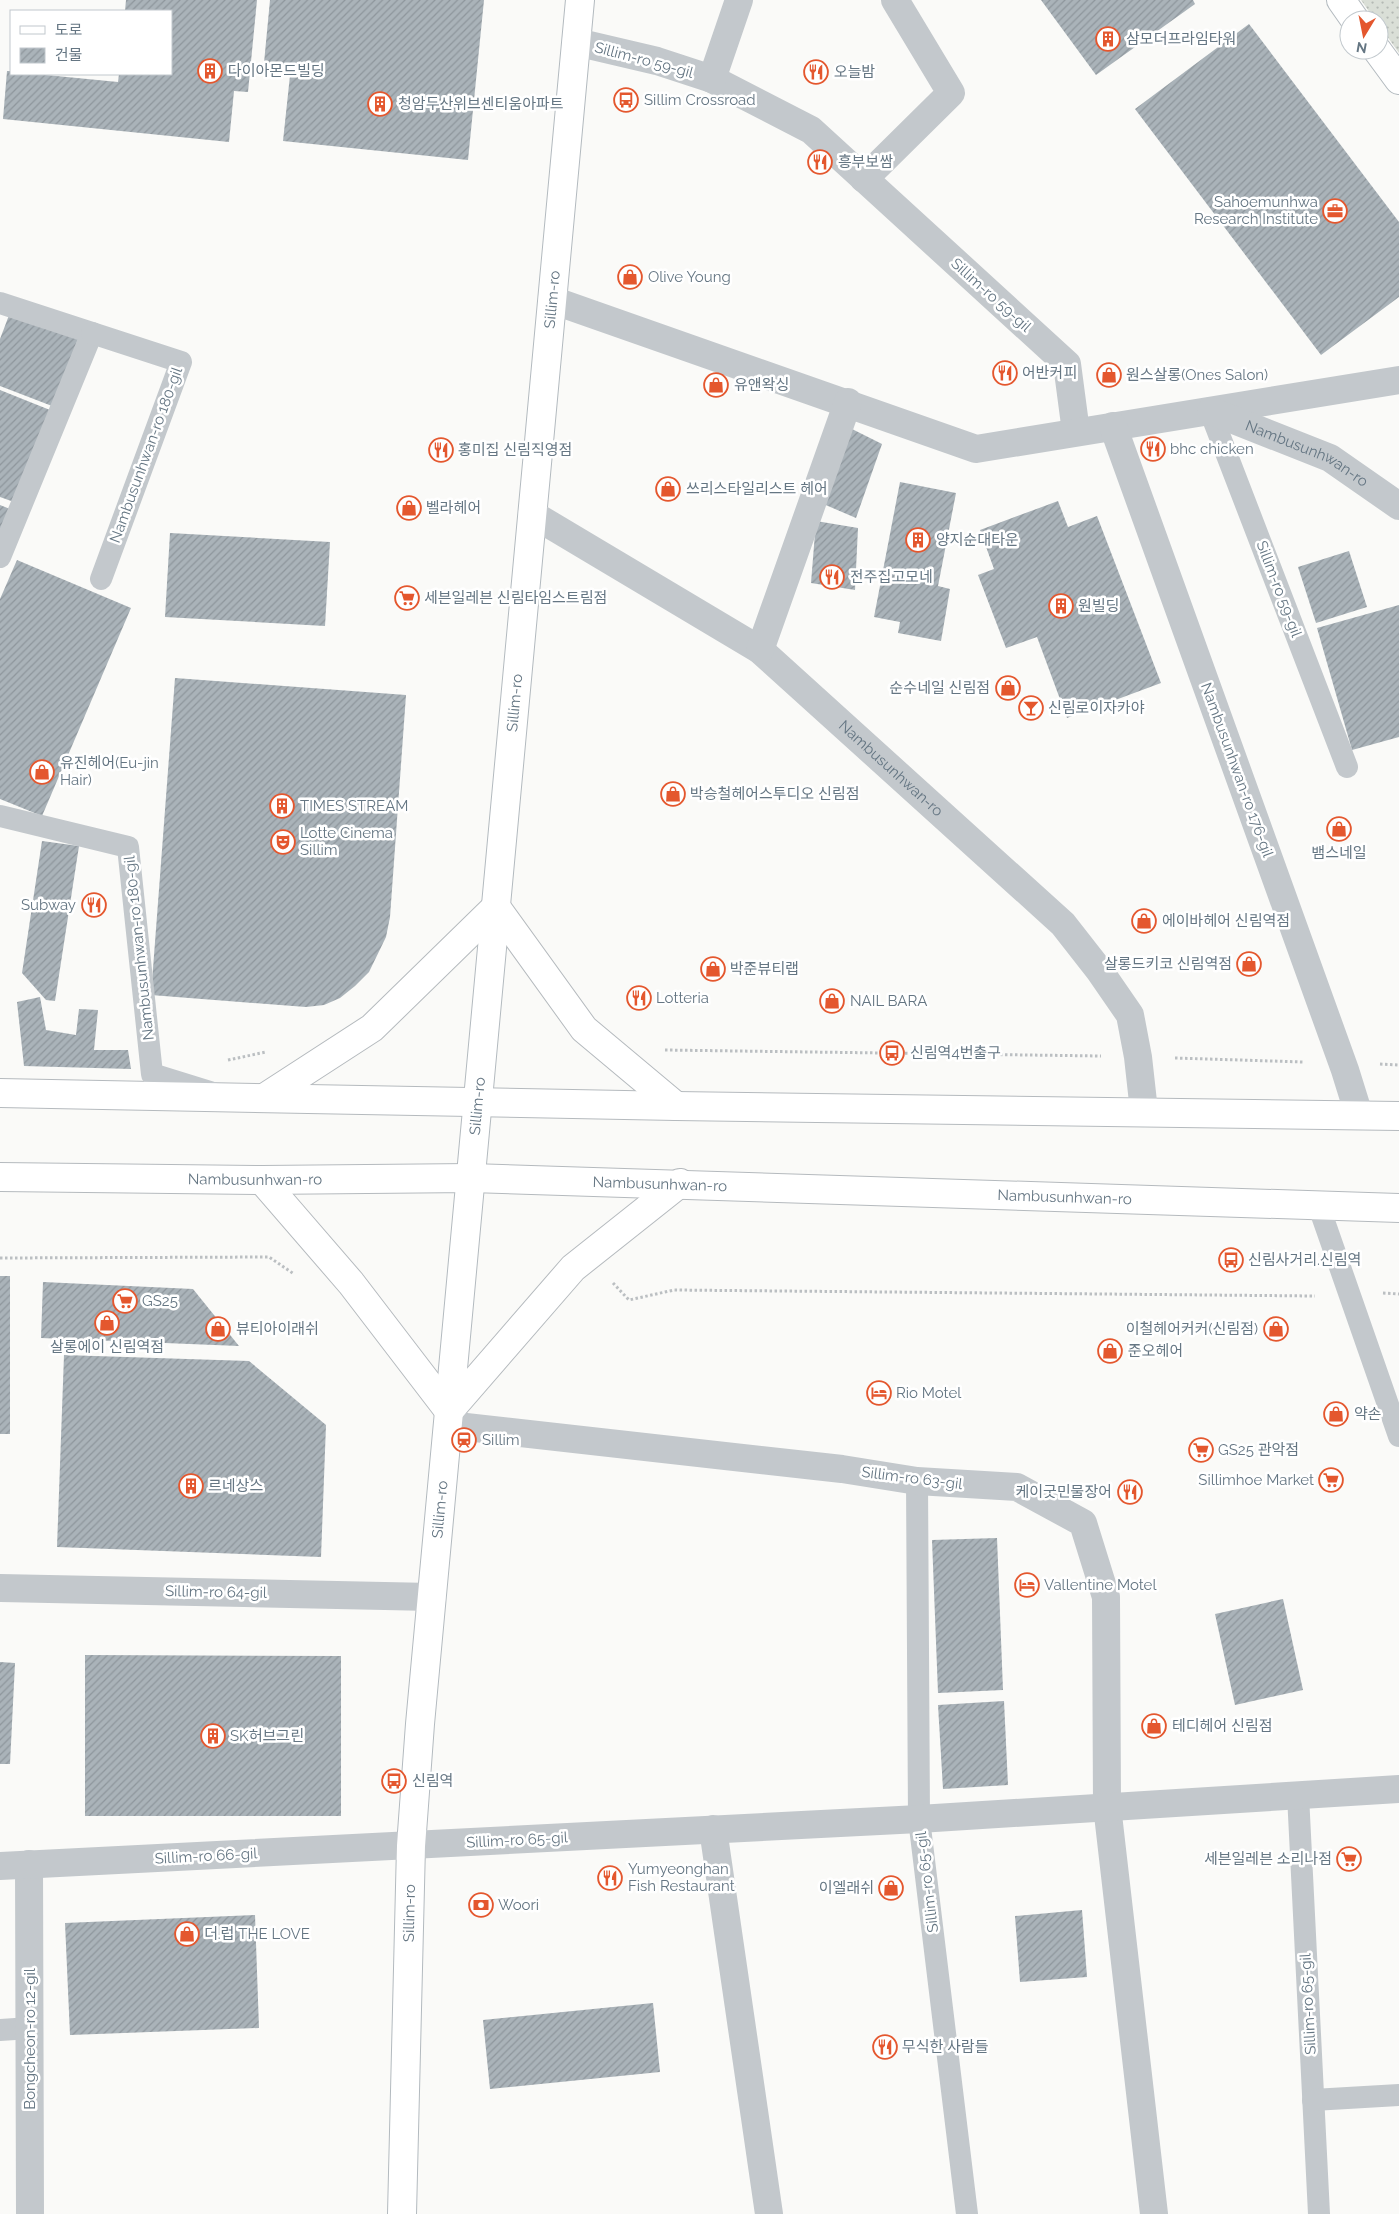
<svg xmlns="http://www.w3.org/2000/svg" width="1399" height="2214" viewBox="0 0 1399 2214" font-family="Raleway,'Noto Sans KR',sans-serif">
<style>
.park{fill:url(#park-dots)}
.building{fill:url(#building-hatch)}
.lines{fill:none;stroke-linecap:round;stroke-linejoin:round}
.secondary-casing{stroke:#b3babf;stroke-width:30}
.primary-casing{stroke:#b5babe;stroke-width:30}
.path{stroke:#bbbfc2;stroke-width:3;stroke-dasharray:2.5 2.5;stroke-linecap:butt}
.service{stroke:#c3c8cc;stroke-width:22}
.minor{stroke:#c3c8cc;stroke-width:28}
.secondary{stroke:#fff;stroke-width:28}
.primary{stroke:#fff;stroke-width:28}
.labels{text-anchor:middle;stroke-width:5;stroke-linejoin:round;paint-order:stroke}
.poi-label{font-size:15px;fill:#657683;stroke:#fff;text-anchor:start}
.street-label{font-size:15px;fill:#657683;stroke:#fff}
</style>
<defs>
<pattern id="park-dots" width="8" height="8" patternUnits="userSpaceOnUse" patternTransform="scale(1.25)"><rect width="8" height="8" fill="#dadfd7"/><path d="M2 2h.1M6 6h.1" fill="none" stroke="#b4b9b4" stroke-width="1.8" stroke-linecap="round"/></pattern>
<pattern id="building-hatch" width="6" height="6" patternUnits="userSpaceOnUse" patternTransform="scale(1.25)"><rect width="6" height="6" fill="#aab3b9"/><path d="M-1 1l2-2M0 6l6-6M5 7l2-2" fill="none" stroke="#8e969c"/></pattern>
</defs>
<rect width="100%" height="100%" fill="#fafaf8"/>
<path class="park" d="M1361 0H1399V53L1379 25V20H1375Z"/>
<g class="building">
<path d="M126 0H257L248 92 234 91 229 142 3 119 7 71H11V74H36L118 82 119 74H171V11H125Z"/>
<path d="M270 0H484L468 160 283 141 291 66 264 63Z"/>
<path d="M1041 0H1193L1195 4 1096 75Z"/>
<path d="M1249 24 1399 222V297L1321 355 1135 109Z"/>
<path d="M11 310 79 337 52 406 0 386V339Z"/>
<path d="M0 390 50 410 14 502 0 497Z"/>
<path d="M850 428 882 444 856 518 821 503Z"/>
<path d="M900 482 956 493 938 586 950 589 941 641 898 633 900 622 874 617Z"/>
<path d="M1058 501 1068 527 1097 516 1161 683 1067 718 1037 637 1006 648 978 575 994 569 980 530Z"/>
<path d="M0 505 15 511 0 548Z"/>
<path d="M816 521 858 528 855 590 811 583Z"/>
<path d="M170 533 330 542 325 626 165 617Z"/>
<path d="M1349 551 1367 607 1316 623 1298 567Z"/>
<path d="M17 560 131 608 42 816 0 799V599Z"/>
<path d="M1399 605V737L1352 750 1317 628Z"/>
<path d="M175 678 406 695 390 917 386 937 369 972 355 986 340 998 324 1005 306 1007 151 995Z"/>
<path d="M42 841 79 846 55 1001 46 1000 22 973Z"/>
<path d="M40 997 46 1030 76 1035 79 1009 98 1010 94 1050H128L131 1069 24 1066 17 1002Z"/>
<rect x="0" y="1276" width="10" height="158"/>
<path d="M43 1282 193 1289 239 1346 41 1338Z"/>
<path d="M64 1355 249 1361 326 1425 321 1557 57 1547Z"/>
<path d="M997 1538 1003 1690 938 1693 932 1540Z"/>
<path d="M1283 1599 1303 1690 1235 1705 1215 1614Z"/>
<path d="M85 1655 341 1656V1816H85Z"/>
<path d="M0 1662 15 1663 10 1764H0Z"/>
<path d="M1004 1701 1008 1785 943 1789 938 1705Z"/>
<path d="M1082 1910 1087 1977 1020 1982 1015 1916Z"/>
<path d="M255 1915 259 2028 70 2035 65 1923Z"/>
<path d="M653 2003 660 2072 490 2089 483 2020Z"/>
</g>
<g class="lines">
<g class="secondary-casing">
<g id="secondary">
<path d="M1341 0 1355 20"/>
<path d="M1377 50 1399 80"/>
<path id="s3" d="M402 2214 411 1846 420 1724 580 0"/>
</g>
</g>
<g class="primary-casing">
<g id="primary">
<path d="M0 1093 676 1106 1399 1116"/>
<path d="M264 1098 372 1028 496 907 584 1029 676 1106"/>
<path id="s4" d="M0 1177 262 1180 471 1178 1399 1208"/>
<path d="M262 1180 351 1283 449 1411 573 1268 680 1183"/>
</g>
</g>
<g class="path">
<path d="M665 1050 1101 1056"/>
<path d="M1175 1058 1303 1062"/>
<path d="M228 1060 266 1052"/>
<path d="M1380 1064 1399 1065"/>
<path d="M0 1258 269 1257 294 1274"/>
<path d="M613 1283 629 1300 674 1290 1315 1296"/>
<path d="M1383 1293 1399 1294"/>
</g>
<g class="service">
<path d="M0 303 92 333 0 557"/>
<path d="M92 333 181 362 101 579"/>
<path d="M1210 411 1347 767"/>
<path d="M0 816 128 847 152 1074 210 1092"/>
<path d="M1319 1207 1399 1436"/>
<path d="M917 1481 919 1819 967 2214"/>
<path d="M1298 1795 1319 2214"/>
<path d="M0 2030 30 2028"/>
<path d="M1313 2100 1399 2095"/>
</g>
<g class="minor">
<path d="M576 42 657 61 712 79 811 130 1067 364 1076 432"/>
<path d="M712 79 739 0"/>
<path d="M864 179 951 93 895 0"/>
<path d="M552 300 976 449 1399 380"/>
<path id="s1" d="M1211 411 1330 458 1399 506"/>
<path d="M1113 426 1345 1070 1359 1115"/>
<path id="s2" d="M532 514 760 650 1063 924 1099 970 1130 1015 1138 1057 1144 1111"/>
<path d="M760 650 848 402"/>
<path d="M448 1425 842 1469 917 1481 1017 1487 1083 1523 1106 1597 1107 1806 1154 2214"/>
<path d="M0 1588 432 1597"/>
<path d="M713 1829 769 2214"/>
<path d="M29 1864 30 2214"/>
<path d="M0 1866 919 1819 1399 1789"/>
</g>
<use href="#secondary" class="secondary"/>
<use href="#primary" class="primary"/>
</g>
<defs>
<g id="building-ring" transform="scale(1.25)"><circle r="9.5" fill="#fff" stroke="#e4572e" stroke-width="1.5"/><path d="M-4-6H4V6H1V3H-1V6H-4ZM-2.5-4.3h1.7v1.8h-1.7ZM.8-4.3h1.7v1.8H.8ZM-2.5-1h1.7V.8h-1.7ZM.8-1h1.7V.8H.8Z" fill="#e4572e"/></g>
<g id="restaurant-ring" transform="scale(1.25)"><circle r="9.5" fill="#fff" stroke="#e4572e" stroke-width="1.5"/><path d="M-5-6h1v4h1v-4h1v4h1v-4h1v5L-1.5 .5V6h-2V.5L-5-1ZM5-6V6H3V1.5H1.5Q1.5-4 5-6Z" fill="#e4572e"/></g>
<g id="bus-ring" transform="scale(1.25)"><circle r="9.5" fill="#fff" stroke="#e4572e" stroke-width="1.5"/><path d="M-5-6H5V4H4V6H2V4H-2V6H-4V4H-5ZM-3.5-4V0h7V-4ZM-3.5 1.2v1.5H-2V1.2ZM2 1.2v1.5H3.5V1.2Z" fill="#e4572e"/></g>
<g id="office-ring" transform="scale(1.25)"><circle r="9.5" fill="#fff" stroke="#e4572e" stroke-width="1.5"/><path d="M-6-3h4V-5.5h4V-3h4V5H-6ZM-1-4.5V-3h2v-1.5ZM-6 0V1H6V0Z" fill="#e4572e"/></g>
<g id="shop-ring" transform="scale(1.25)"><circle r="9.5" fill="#fff" stroke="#e4572e" stroke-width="1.5"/><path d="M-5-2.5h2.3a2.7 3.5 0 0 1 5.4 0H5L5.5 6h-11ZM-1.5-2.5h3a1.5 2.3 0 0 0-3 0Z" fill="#e4572e"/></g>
<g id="supermarket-ring" transform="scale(1.25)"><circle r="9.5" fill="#fff" stroke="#e4572e" stroke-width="1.5"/><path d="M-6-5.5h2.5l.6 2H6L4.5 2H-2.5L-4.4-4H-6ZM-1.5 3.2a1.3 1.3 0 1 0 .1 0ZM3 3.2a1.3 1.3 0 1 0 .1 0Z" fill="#e4572e"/></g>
<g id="bar-ring" transform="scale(1.25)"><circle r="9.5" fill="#fff" stroke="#e4572e" stroke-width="1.5"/><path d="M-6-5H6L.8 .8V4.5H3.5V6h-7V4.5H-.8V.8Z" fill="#e4572e"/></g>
<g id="theatre-ring" transform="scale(1.25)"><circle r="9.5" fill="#fff" stroke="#e4572e" stroke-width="1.5"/><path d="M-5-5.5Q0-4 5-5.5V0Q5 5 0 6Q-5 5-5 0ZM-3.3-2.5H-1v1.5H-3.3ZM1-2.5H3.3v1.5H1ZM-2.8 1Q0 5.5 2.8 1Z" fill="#e4572e"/></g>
<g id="hotel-ring" transform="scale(1.25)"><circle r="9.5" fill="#fff" stroke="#e4572e" stroke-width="1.5"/><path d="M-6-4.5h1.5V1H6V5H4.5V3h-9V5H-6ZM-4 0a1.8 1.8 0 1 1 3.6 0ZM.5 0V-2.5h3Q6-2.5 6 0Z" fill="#e4572e"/></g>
<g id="station-ring" transform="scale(1.25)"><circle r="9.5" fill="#fff" stroke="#e4572e" stroke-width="1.5"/><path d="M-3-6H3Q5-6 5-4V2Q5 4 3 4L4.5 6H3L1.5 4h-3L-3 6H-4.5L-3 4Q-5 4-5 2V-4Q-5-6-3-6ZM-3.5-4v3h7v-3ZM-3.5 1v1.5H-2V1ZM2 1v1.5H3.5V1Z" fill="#e4572e"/></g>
<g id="bank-ring" transform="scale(1.25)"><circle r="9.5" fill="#fff" stroke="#e4572e" stroke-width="1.5"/><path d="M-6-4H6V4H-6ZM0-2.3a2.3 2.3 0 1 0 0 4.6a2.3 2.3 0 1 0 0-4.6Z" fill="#e4572e"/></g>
</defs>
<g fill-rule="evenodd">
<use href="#building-ring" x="1108" y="39"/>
<use href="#building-ring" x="210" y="71"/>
<use href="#restaurant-ring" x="816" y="72"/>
<use href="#bus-ring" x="626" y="100"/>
<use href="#building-ring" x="380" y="104"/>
<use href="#restaurant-ring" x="820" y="162"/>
<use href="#office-ring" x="1335" y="211"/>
<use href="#shop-ring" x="630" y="277"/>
<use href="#restaurant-ring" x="1005" y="373"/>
<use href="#shop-ring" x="1109" y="375"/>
<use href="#shop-ring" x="716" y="385"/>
<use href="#restaurant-ring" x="1153" y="449"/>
<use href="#restaurant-ring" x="441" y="450"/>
<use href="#shop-ring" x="668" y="489"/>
<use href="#shop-ring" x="409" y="508"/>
<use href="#building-ring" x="918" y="540"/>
<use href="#restaurant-ring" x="832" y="577"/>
<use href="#supermarket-ring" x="407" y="598"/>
<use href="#building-ring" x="1061" y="606"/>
<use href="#shop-ring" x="1008" y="688"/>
<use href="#bar-ring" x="1031" y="708"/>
<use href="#shop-ring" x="42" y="772"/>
<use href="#shop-ring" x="673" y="794"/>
<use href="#building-ring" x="282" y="806"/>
<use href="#shop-ring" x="1339" y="829"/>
<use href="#theatre-ring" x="283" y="842"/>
<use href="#restaurant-ring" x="94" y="905"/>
<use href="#shop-ring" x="1144" y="921"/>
<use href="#shop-ring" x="1249" y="964"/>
<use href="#shop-ring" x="713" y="969"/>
<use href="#restaurant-ring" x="639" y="998"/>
<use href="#shop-ring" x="832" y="1001"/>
<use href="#bus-ring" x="892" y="1053"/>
<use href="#bus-ring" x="1231" y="1260"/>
<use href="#supermarket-ring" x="125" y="1301"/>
<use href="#shop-ring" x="107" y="1323"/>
<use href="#shop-ring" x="218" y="1329"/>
<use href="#shop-ring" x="1276" y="1329"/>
<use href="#shop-ring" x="1110" y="1351"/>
<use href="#hotel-ring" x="879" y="1393"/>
<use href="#shop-ring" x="1336" y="1414"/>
<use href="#station-ring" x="464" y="1440"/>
<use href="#supermarket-ring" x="1201" y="1450"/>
<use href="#supermarket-ring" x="1331" y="1480"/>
<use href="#building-ring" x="191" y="1486"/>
<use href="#restaurant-ring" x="1130" y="1492"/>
<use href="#hotel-ring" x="1027" y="1585"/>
<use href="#shop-ring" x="1154" y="1726"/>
<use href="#building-ring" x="213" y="1736"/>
<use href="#bus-ring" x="394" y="1781"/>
<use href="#supermarket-ring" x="1349" y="1859"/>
<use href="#restaurant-ring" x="610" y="1878"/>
<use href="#shop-ring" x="891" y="1888"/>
<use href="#bank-ring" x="481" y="1905"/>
<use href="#shop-ring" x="187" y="1934"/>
<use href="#restaurant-ring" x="885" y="2047"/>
</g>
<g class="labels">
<g class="poi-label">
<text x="1126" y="44">삼모더프라임타워</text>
<text x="228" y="76">다이아몬드빌딩</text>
<text x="834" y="77">오늘밤</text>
<text x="644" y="105">Sillim Crossroad</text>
<text x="398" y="109">청암두산위브센티움아파트</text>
<text x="838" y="167">흥부보쌈</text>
<text x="1318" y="207" text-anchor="end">Sahoemunhwa<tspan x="1318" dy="17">Research Institute</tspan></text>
<text x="648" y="282">Olive Young</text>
<text x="1022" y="378">어반커피</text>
<text x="1126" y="380">원스살롱(Ones Salon)</text>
<text x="734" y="390">유앤왁싱</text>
<text x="1170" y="454">bhc chicken</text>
<text x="458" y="455">홍미집 신림직영점</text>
<text x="686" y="494">쓰리스타일리스트 헤어</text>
<text x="426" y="513">벨라헤어</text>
<text x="936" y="545">양지순대타운</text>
<text x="850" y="582">전주집고모네</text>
<text x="424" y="603">세븐일레븐 신림타임스트림점</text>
<text x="1078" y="611">원빌딩</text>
<text x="990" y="693" text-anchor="end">순수네일 신림점</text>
<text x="1048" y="713">신림로이자카야</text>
<text x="60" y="768">유진헤어(Eu-jin<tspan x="60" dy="17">Hair)</tspan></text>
<text x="690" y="799">박승철헤어스투디오 신림점</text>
<text x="300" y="811">TIMES STREAM</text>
<text x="300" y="838">Lotte Cinema<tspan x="300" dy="17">Sillim</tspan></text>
<text x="1339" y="858" text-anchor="middle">뱀스네일</text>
<text x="76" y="910" text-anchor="end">Subway</text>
<text x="1162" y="926">에이바헤어 신림역점</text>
<text x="1232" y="969" text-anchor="end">살롱드키코 신림역점</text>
<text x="730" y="974">박준뷰티랩</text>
<text x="656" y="1003">Lotteria</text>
<text x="850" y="1006">NAIL BARA</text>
<text x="910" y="1058">신림역4번출구</text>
<text x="1248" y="1265">신림사거리.신림역</text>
<text x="142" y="1306">GS25</text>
<text x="236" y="1334">뷰티아이래쉬</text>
<text x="1258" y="1334" text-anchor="end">이철헤어커커(신림점)</text>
<text x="107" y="1352" text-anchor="middle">살롱에이 신림역점</text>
<text x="1128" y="1356">준오헤어</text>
<text x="896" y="1398">Rio Motel</text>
<text x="1354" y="1419">약손</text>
<text x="482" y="1445">Sillim</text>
<text x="1218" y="1455">GS25 관악점</text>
<text x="1314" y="1485" text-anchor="end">Sillimhoe Market</text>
<text x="208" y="1491">르네상스</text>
<text x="1112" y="1497" text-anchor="end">케이굿민물장어</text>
<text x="1044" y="1590">Vallentine Motel</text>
<text x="1172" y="1731">테디헤어 신림점</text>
<text x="230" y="1741">SK허브그린</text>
<text x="412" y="1786">신림역</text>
<text x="1332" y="1864" text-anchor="end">세븐일레븐 소리나점</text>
<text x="628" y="1874">Yumyeonghan<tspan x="628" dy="17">Fish Restaurant</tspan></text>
<text x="874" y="1893" text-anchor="end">이엘래쉬</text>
<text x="498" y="1910">Woori</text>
<text x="204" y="1939">더.럽 THE LOVE</text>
<text x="902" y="2052">무식한 사람들</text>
</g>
<g class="street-label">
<text transform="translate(644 60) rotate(15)" y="5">Sillim-ro 59-gil</text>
<text transform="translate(991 295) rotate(42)" y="5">Sillim-ro 59-gil</text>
<text dy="5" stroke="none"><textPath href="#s3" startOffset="1921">Sillim-ro</textPath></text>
<text transform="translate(146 455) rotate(-70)" y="5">Nambusunhwan-ro 180-gil</text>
<text dy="5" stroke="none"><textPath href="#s1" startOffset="105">Nambusunhwan-ro</textPath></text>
<text transform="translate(1279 589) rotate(69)" y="5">Sillim-ro 59-gil</text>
<text dy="5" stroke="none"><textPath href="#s3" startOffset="1516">Sillim-ro</textPath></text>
<text dy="5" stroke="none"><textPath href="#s2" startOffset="442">Nambusunhwan-ro</textPath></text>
<text transform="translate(1237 770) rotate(70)" y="5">Nambusunhwan-ro 176-gil</text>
<text transform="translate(139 948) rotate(-96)" y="5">Nambusunhwan-ro 180-gil</text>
<text dy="5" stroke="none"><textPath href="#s3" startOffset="1111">Sillim-ro</textPath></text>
<text dy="5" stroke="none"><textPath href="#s4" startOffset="255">Nambusunhwan-ro</textPath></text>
<text dy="5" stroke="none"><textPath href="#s4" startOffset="660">Nambusunhwan-ro</textPath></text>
<text dy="5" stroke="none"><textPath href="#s4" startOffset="1065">Nambusunhwan-ro</textPath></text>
<text transform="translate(912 1478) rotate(7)" y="5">Sillim-ro 63-gil</text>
<text dy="5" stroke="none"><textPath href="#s3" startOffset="706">Sillim-ro</textPath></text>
<text transform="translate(216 1592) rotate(1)" y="5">Sillim-ro 64-gil</text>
<text transform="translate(517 1840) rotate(-3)" y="5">Sillim-ro 65-gil</text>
<text transform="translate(206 1856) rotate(-3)" y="5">Sillim-ro 66-gil</text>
<text transform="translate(927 1882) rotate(-97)" y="5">Sillim-ro 65-gil</text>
<text dy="5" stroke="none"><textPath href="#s3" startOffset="301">Sillim-ro</textPath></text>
<text transform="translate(1308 2004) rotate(-93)" y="5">Sillim-ro 65-gil</text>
<text transform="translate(30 2039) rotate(-90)" y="5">Bongcheon-ro 12-gil</text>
</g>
</g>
<rect x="10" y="10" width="162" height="65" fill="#ffffff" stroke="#c1c8cd"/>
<rect x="20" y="26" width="25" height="8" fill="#ffffff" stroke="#c1c8cd"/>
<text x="55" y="35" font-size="15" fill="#657683">도로</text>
<rect x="20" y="48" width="25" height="15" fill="url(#building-hatch)" stroke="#c1c8cd"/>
<text x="55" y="60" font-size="15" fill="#657683">건물</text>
<g transform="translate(1364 35) rotate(190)"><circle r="24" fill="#ffffff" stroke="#c1c8cd"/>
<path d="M0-4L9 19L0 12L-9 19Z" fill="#e4572e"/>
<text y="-8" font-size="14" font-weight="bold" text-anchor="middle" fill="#657683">N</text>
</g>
</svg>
